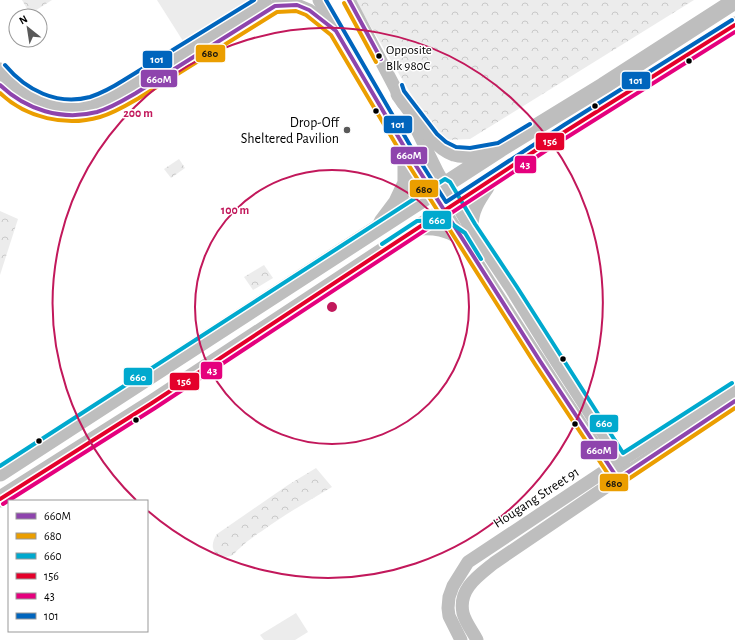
<svg xmlns="http://www.w3.org/2000/svg" width="735" height="640" viewBox="0 0 735 640" font-family="'Alegreya Sans',sans-serif">
<style>
.grass{fill:#ececec}
.forest{fill:url(#forest-crowns)}
.lines{fill:none;stroke-linecap:round;stroke-linejoin:round}
.minor{stroke:#bebebe;stroke-width:13}
.major{stroke:#bebebe;stroke-width:17}
.bus-1-casing{stroke:#fff;stroke-width:7}
.bus-2-casing{stroke:#fff;stroke-width:7}
.bus-3-casing{stroke:#fff;stroke-width:7}
.bus-4-casing{stroke:#fff;stroke-width:7}
.bus-5-casing{stroke:#fff;stroke-width:7}
.bus-6-casing{stroke:#fff;stroke-width:7}
.bus-1{stroke:#8e44ad;stroke-width:4}
.bus-2{stroke:#eb9e00;stroke-width:4}
.bus-3{stroke:#00a9ce;stroke-width:4}
.bus-4{stroke:#e4002b;stroke-width:4}
.bus-5{stroke:#e5007d;stroke-width:4}
.bus-6{stroke:#0065bd;stroke-width:4}
.ring{fill:none;stroke:#c2185b;stroke-width:2}
.bus-dot{fill:#000;stroke:#fff;stroke-width:1.5}
.poi-dot{fill:#595959;stroke:#fff;stroke-width:1.5}
.labels{text-anchor:middle;stroke-width:3;stroke-linejoin:round;paint-order:stroke}
.bus-label{font-size:13px;fill:#000;stroke:#fff;text-anchor:start}
.poi-label{font-size:14px;fill:#000;stroke:#fff;text-anchor:end}
.street-label{font-size:14px;fill:#000;stroke:#fff}
.centre{fill:#c2185b;stroke:#fff;stroke-width:2}
.ring-label{font-size:12px;text-anchor:middle;font-weight:bold;fill:#c2185b;stroke:#fff;stroke-width:3;stroke-linejoin:round;paint-order:stroke}
.line-badge{stroke:#fff;stroke-width:1.5}
.badge-label{font-size:11px;text-anchor:middle;font-weight:bold;fill:#fff}
.pale-badge-label{font-size:11px;text-anchor:middle;font-weight:bold;fill:#111}
</style>
<defs>
<pattern id="forest-crowns" width="20" height="18" patternUnits="userSpaceOnUse"><rect width="20" height="18" fill="#ececec"/><path d="M2 6a3 3 0 1 1 6 0M12 15a3 3 0 1 1 6 0" fill="none" stroke="#c9c9c9"/></pattern>
</defs>
<rect width="100%" height="100%" fill="#fff"/>
<g class="grass">
<path d="M157 0H248L183 41Z"/>
<path d="M296 613 308 632 295 640H264L260 635Z"/>
</g>
<g class="forest">
<path d="M22 0H52L30 14Z"/>
<path d="M355 0H694L470 139 447 140 424 116Z"/>
<path d="M179 159 185 168 171 178 164 169Z"/>
<path d="M0 211 18 219 0 275Z"/>
<path d="M264 265 273 278 253 290 244 277Z"/>
<path d="M316 468 332 487C308 501 284 515 262 531 254 536 246 542 240 548 237 550 235 554 231 556 225 558 215 556 213 548 212 544 214 538 217 534L288 485Z"/>
</g>
<g class="lines">
<g class="minor">
<path d="M319 0C388 123 463 242 540 361 565 401 592 440 618 479"/>
<path d="M349 0 403 103"/>
<path d="M275 6 297 5 309 10 329 25"/>
<path d="M0 69C20 95 52 110 86 104 105 101 133 82 150 71 189 47 227 24 265 0"/>
<path d="M0 85C21 109 60 120 91 113 107 110 122 101 136 93L285 0"/>
<path d="M412 120 438 173 470 227 512 290 551 353 628 472"/>
<path d="M461 640 449 616 448 608 449 597 453 586 468 562 608 469 735 388"/>
<path d="M477 640C473 632 465 622 463 613 458 589 478 576 494 563L628 472 735 401"/>
</g>
<g class="major">
<path d="M399 94C412 111 434 147 454 153 466 157 482 152 494 150"/>
<path d="M382 222 397 202 406 183V150"/>
<path d="M419 227C436 226 446 228 461 237"/>
<path d="M470 227C470 211 477 200 486 187"/>
<path d="M0 473 500 149 603 86 735 1"/>
<path d="M0 499 152 403 550 141 735 25"/>
</g>
<g class="bus-1-casing">
<g id="bus-1">
<path d="M349 0 381 59"/>
<path d="M0 85C26 110 62 121 97 112 111 108 124 100 136 93L275 6 297 5 309 10 336 31 406 150 540 361 618 479 735 401"/>
</g>
</g>
<g class="bus-2-casing">
<g id="bus-2">
<path d="M344 3 376 62"/>
<path d="M0 93C26 118 66 127 100 117 114 113 127 105 139 98L277 12 296 11 306 15 331 35 401 153 535 364 614 483 617 485 621 484 735 408"/>
</g>
</g>
<g class="bus-3-casing">
<g id="bus-3">
<path d="M382 244 417 221 437 220 452 224 465 233 481 259"/>
<path d="M0 466 445 179 450 182 475 224 517 287 623 453 732 383"/>
</g>
</g>
<g class="bus-4-casing">
<path id="bus-4" d="M0 499 152 403 550 141 735 25"/>
</g>
<g class="bus-5-casing">
<path id="bus-5" d="M3 504 155 408 553 146 735 32"/>
</g>
<g class="bus-6-casing">
<g id="bus-6">
<path d="M326 0 411 147 446 202 564 125 732 20"/>
<path d="M5 65C26 90 57 106 90 97 102 93 113 87 124 80L254 0"/>
<path d="M402 85 404 91 437 134 446 142 456 147 470 148 498 143 530 124"/>
</g>
</g>
<use href="#bus-1" class="bus-1"/>
<use href="#bus-2" class="bus-2"/>
<use href="#bus-3" class="bus-3"/>
<use href="#bus-4" class="bus-4"/>
<use href="#bus-5" class="bus-5"/>
<use href="#bus-6" class="bus-6"/>
</g>
<g class="ring">
<circle cx="332" cy="307" r="137"/>
<path d="M136 500A275 275 0 1 1 148 511"/>
</g>
<g class="bus-dot">
<circle cx="379" cy="56" r="3.5"/>
<circle cx="689" cy="61" r="3.5"/>
<circle cx="595" cy="106" r="3.5"/>
<circle cx="376" cy="111" r="3.5"/>
<circle cx="563" cy="359" r="3.5"/>
<circle cx="136" cy="420" r="3.5"/>
<circle cx="575" cy="424" r="3.5"/>
<circle cx="39" cy="441" r="3.5"/>
</g>
<circle class="poi-dot" cx="347" cy="130" r="4"/>
<g class="labels">
<g class="bus-label">
<text x="386" y="54">Opposite<tspan x="386" dy="16">Blk 980C</tspan></text>
</g>
<g class="poi-label">
<text x="339" y="127">Drop-Off<tspan x="339" dy="16">Sheltered Pavilion</tspan></text>
</g>
<g class="street-label">
<text transform="translate(536 497) rotate(-33)" y="5">Hougang Street 91</text>
</g>
</g>
<circle cx="332" cy="307" r="6" class="centre"/>
<g class="ring-label">
<text x="138" y="117">200 m</text>
<text x="235" y="214">100 m</text>
</g>
<g class="line-badge">
<rect x="195" y="44" width="31" height="19" rx="4" fill="#eb9e00"/>
<rect x="142" y="50" width="31" height="19" rx="4" fill="#0065bd"/>
<rect x="140" y="69" width="38" height="19" rx="4" fill="#8e44ad"/>
<rect x="621" y="71" width="30" height="19" rx="4" fill="#0065bd"/>
<rect x="383" y="115" width="30" height="19" rx="4" fill="#0065bd"/>
<rect x="535" y="132" width="30" height="19" rx="4" fill="#e4002b"/>
<rect x="390" y="146" width="38" height="19" rx="4" fill="#8e44ad"/>
<rect x="514" y="155" width="23" height="19" rx="4" fill="#e5007d"/>
<rect x="409" y="179" width="30" height="19" rx="4" fill="#eb9e00"/>
<rect x="422" y="210" width="30" height="20" rx="4" fill="#00a9ce"/>
<rect x="200" y="361" width="23" height="19" rx="4" fill="#e5007d"/>
<rect x="123" y="367" width="30" height="19" rx="4" fill="#00a9ce"/>
<rect x="169" y="372" width="31" height="19" rx="4" fill="#e4002b"/>
<rect x="589" y="414" width="30" height="19" rx="4" fill="#00a9ce"/>
<rect x="580" y="440" width="38" height="20" rx="4" fill="#8e44ad"/>
<rect x="599" y="473" width="30" height="19" rx="4" fill="#eb9e00"/>
</g>
<g class="badge-label">
<text x="157" y="63">101</text>
<text x="159" y="83">660M</text>
<text x="636" y="84">101</text>
<text x="398" y="128">101</text>
<text x="550" y="145">156</text>
<text x="409" y="159">660M</text>
<text x="525" y="168">43</text>
<text x="437" y="224">660</text>
<text x="212" y="374">43</text>
<text x="138" y="381">660</text>
<text x="184" y="385">156</text>
<text x="604" y="427">660</text>
<text x="599" y="454">660M</text>
</g>
<g class="pale-badge-label">
<text x="210" y="57">680</text>
<text x="424" y="193">680</text>
<text x="614" y="487">680</text>
</g>
<rect x="8" y="500" width="140" height="132" fill="#ffffff" stroke="#999999"/>
<rect x="16" y="513" width="20" height="6" fill="#8e44ad" stroke="#999999"/>
<text x="44" y="520" font-size="12" fill="#000000">660M</text>
<rect x="16" y="533" width="20" height="6" fill="#eb9e00" stroke="#999999"/>
<text x="44" y="540" font-size="12" fill="#000000">680</text>
<rect x="16" y="553" width="20" height="6" fill="#00a9ce" stroke="#999999"/>
<text x="44" y="560" font-size="12" fill="#000000">660</text>
<rect x="16" y="573" width="20" height="6" fill="#e4002b" stroke="#999999"/>
<text x="44" y="580" font-size="12" fill="#000000">156</text>
<rect x="16" y="593" width="20" height="6" fill="#e5007d" stroke="#999999"/>
<text x="44" y="600" font-size="12" fill="#000000">43</text>
<rect x="16" y="613" width="20" height="6" fill="#0065bd" stroke="#999999"/>
<text x="44" y="620" font-size="12" fill="#000000">101</text>
<g transform="translate(28 28) rotate(330)"><circle r="19" fill="#ffffff" stroke="#999999"/>
<path d="M0-3L7 15L0 10L-7 15Z" fill="#595959"/>
<text y="-6" font-size="11" font-weight="bold" text-anchor="middle" fill="#000000">N</text>
</g>
</svg>
